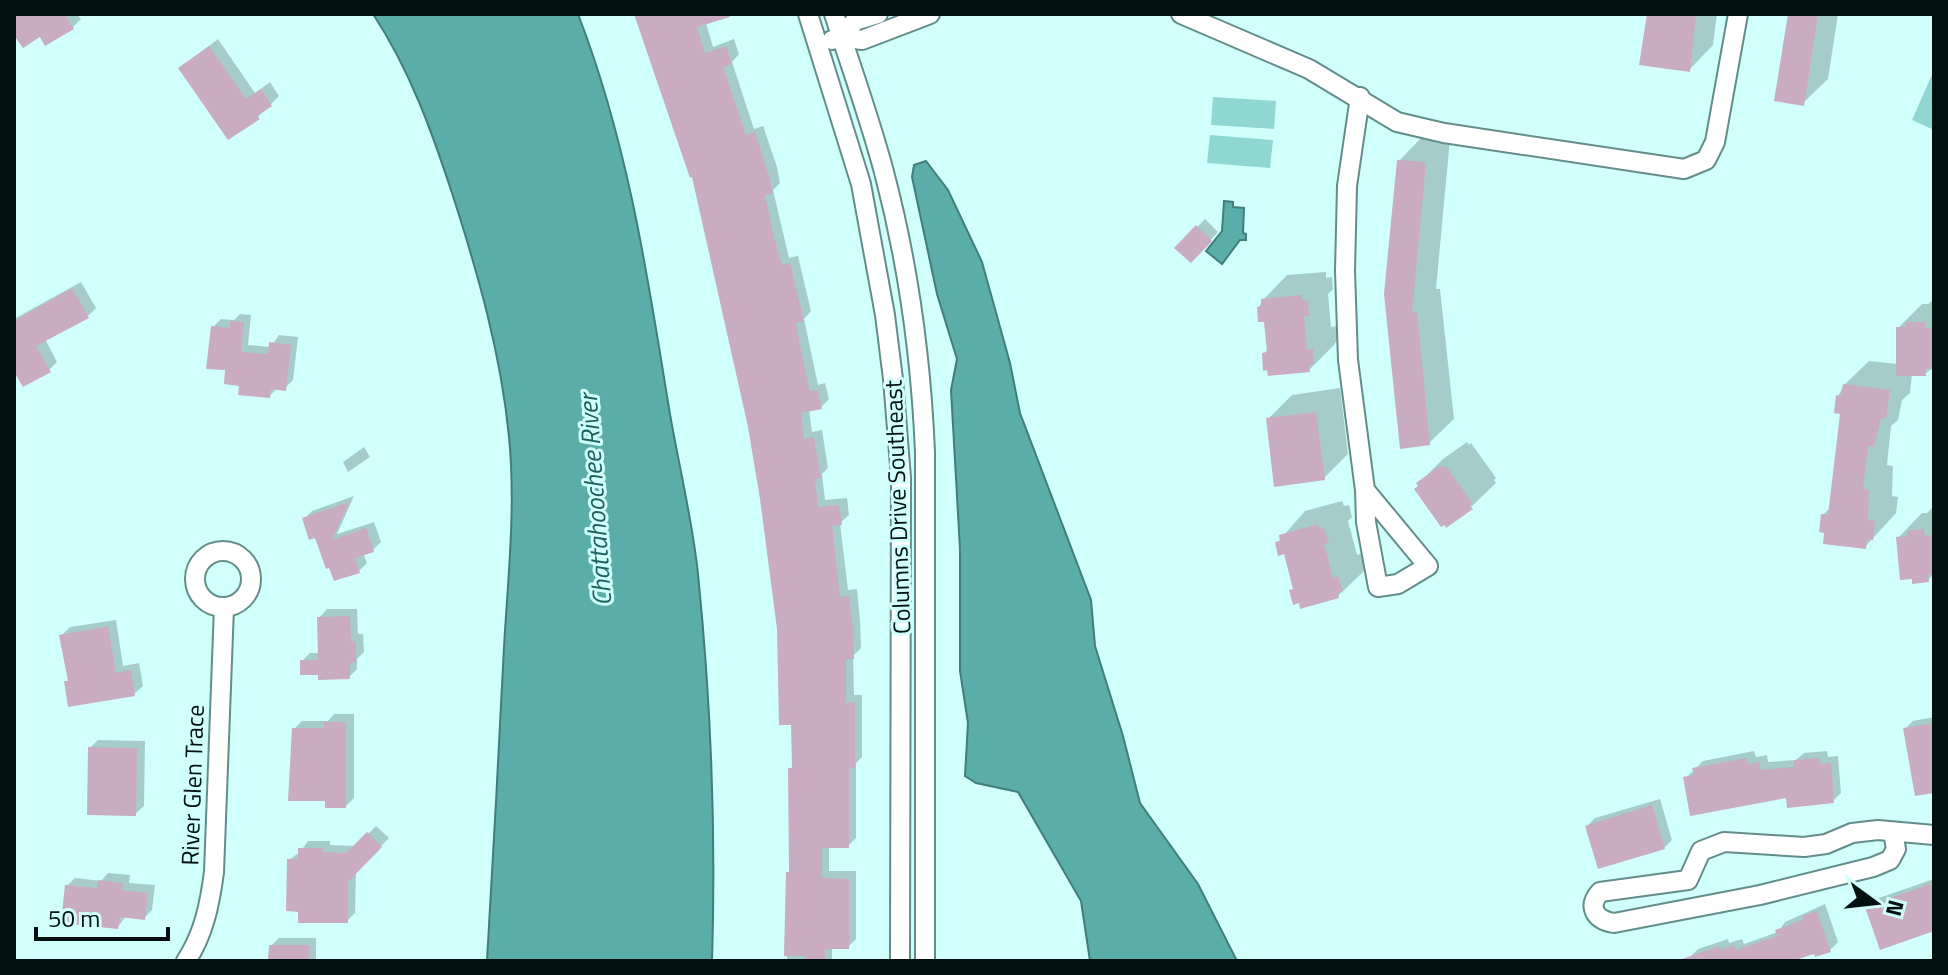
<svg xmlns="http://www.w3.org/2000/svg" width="1948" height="975" viewBox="0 0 1948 975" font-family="'Titillium Web',sans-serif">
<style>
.green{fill:#90d7d4}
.water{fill:#5badaa;stroke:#407e7c;stroke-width:2}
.shadow{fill:#0003}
.building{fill:#c9abc2}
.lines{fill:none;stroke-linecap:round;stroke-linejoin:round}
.street-casing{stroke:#628d8b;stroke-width:22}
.street{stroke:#fff;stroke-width:18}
.labels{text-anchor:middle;stroke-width:6;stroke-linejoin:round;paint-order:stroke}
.street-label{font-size:24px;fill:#021010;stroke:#d0fffc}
.water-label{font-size:26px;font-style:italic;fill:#1d6260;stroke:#d0fffc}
</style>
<rect width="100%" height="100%" fill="#d0fffc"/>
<g class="green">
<path d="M1934 70V130L1912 120Z"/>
<path d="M1213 97 1276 101 1274 129 1211 125Z"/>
<path d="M1210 135 1273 140 1270 168 1207 163Z"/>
</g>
<g class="water">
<path d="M373 14H578C626 138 646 265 667 396 676 455 692 515 698 574 711 702 716 833 712 961H487C493 856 499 752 504 647 508 577 516 507 509 437 501 354 478 274 453 196 432 132 410 70 373 14Z"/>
<path d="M926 161 948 190 982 262 1010 363 1020 413 1091 600 1095 646 1123 736 1140 803 1198 884 1237 961H1090L1081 901 1018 792 976 783 965 776 968 723 960 671V549L951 390 957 359 937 294 912 177 914 165Z"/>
<path d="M1224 201 1233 202V207L1244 208 1243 233 1246 234V240H1240L1222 264 1206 251 1222 231Z"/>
</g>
<g class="shadow">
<path d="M14 14H77L81 19 73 27 41 35 14 31Z"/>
<path d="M637 14H722L706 23 713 47 734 39 739 54 732 62 754 129 763 126 777 167 780 183 773 190 789 258 798 256 811 311 804 319 818 385 825 383 829 399 821 407 809 409 812 432 822 430 828 468 822 474 825 500 847 498 849 515 840 523 848 590 857 589 860 620 861 648 853 656 854 695H862V757L856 763V838L848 846H829V871H856V939L848 947H832V961H787L793 723 750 426 693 175Z"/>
<path d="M1648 14H1717L1713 45 1689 70Z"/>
<path d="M1790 14H1838L1828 79 1803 103Z"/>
<path d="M218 39 255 93 270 82 279 96 258 117 229 138 180 68Z"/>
<path d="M1423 136 1450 139 1436 289H1440L1454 419 1429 443 1402 446 1399 161Z"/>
<path d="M1205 219 1218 232 1191 261 1177 248Z"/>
<path d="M1326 272V278L1332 277 1333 289 1328 294 1331 327 1337 326 1338 338 1334 345 1309 370 1264 354 1268 349 1266 319 1259 307 1263 300 1287 275Z"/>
<path d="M81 282 96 308 88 316 45 339 57 362 49 370 14 367V319Z"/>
<path d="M1934 299V367L1925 374H1912L1910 393 1902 400 1898 420 1891 426 1887 465 1893 466 1892 496 1898 497 1896 513 1865 547 1823 515 1831 507 1843 412 1838 396 1844 385 1869 361 1898 364V328L1922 304H1928Z"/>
<path d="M240 314 251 315 248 345 271 347 279 335 298 337 293 380 285 388H278L269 396 241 384 228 368 213 327 221 319 234 320Z"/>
<path d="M1340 388 1348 454 1324 478 1268 419 1292 395Z"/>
<path d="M1467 442 1469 445 1471 443 1496 478 1494 480 1496 483 1471 507 1419 483 1443 459Z"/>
<path d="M364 447 370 457 348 472 343 462Z"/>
<path d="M354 496 337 534 374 522 381 542 373 550 363 553 367 563 359 571 317 535 304 519 312 511Z"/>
<path d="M1342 501 1344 506 1349 505 1352 517 1348 521 1357 555 1363 553 1366 565 1363 572 1338 596 1291 591 1295 587 1285 552 1277 543 1305 511Z"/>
<path d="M1933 507 1934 574 1928 580 1898 538 1922 513H1927Z"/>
<path d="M327 609H357L358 634H363L364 652 357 659V669L349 677 320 673 302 661 310 653H320L319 618Z"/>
<path d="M116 620 123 666 139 663 143 686 134 694 66 682 69 679 62 635 70 627Z"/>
<path d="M334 714H354V798L346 806 327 799 294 729 302 721H328Z"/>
<path d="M1934 717V791L1905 729 1913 721Z"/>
<path d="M98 740 145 741 144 806 135 814 90 748Z"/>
<path d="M1754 751 1756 757 1767 755 1768 762 1796 760 1804 753 1827 751 1828 757 1838 756 1841 793 1833 801 1686 778 1703 761Z"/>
<path d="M1660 799 1672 840 1664 848 1587 826 1595 818Z"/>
<path d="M376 826 389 838 356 872 355 913 347 921 289 860 300 852 308 841H330V845L356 846Z"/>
<path d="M108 873 130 875 129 883 155 885 152 910 144 918 126 916 118 927 67 886 75 878 101 881Z"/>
<path d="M1934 879V929L1868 907 1876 899Z"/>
<path d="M1825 904 1838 942 1830 950 1815 951 1786 961H1691L1690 957 1698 949 1728 939 1729 943 1742 939 1744 944 1778 932 1785 922Z"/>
<path d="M279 938H316V961H271V946Z"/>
</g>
<g class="building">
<path d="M14 14H65L74 29 45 46 40 37 23 48 14 35Z"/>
<path d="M634 14H730V17L697 27 705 53 726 46 732 64 723 67 746 135 755 132 769 176 773 193 765 195 774 237 782 265 790 263 804 321 796 323 801 350 810 391 818 390 822 409 801 413 804 439 814 437 821 478 815 479 818 507 839 505 842 525 832 526 835 552 840 597 849 596 853 629 854 659H846V703L855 702V767L849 768V848H822V878L849 879V949H825V961H805V956H784L786 872H789L788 768H792L791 725H779L777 629 760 499 748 427 692 177 690 178Z"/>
<path d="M1647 14H1696L1690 72 1639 65Z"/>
<path d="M1788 14H1818L1804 106 1774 101Z"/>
<path d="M209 46 246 99 261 89 272 106 257 116 260 119 228 140 178 68Z"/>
<path d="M1397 160 1426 162 1412 313 1417 312 1430 445 1400 449 1384 294Z"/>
<path d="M1196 225 1212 241 1191 263 1174 248Z"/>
<path d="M72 288 89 318 36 346 51 372 23 387 14 372V321Z"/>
<path d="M1302 295V301L1308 300 1309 316H1304L1307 350 1313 349 1314 364 1309 365 1310 372 1268 376 1267 370 1263 371 1262 353 1267 352 1264 322H1258L1257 307 1261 306V299Z"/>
<path d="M230 321 244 322 241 352 268 354 269 342 291 345 286 391 271 389 270 398 238 395 239 386 224 384 225 370 206 369 211 326 230 328Z"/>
<path d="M1906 322H1925V328H1934V369H1925L1926 376H1896V327H1906Z"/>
<path d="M1843 384 1890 390 1886 419 1881 418 1874 447 1868 446 1863 489 1869 490 1868 520 1875 521 1873 540 1867 539 1866 549 1823 544 1824 533 1819 532 1821 514 1828 515 1840 414 1834 413 1836 395 1841 396Z"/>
<path d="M1316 412 1325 480 1274 487 1266 418Z"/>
<path d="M1441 465 1443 468 1446 466 1473 504 1470 506 1473 509 1446 528 1445 525 1441 527 1414 489 1418 486 1416 483Z"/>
<path d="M349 502 332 540 366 528 374 552 355 558 360 573 334 581 329 568 326 569 315 538 309 540 302 518Z"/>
<path d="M1318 524 1320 529 1324 528 1329 543 1324 544 1333 578 1338 576 1343 591 1338 593 1339 598 1300 609 1299 603 1293 605 1289 590 1293 589 1284 554 1278 556 1275 542 1280 541 1279 535Z"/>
<path d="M1924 529 1925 536 1934 535V574L1928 575 1929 582 1912 584V579L1900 580 1896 537 1907 536V531Z"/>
<path d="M350 616 351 641H356V662L350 663V679L318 680V675H300V660H318L317 617Z"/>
<path d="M108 626 116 673 131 670 135 696 68 707 64 681H68L59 635Z"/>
<path d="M324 722H346V808H325V801H288L292 728H324Z"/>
<path d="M1934 723V793L1915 796 1903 728Z"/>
<path d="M88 747 137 748 136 816 87 815Z"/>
<path d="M1747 758 1748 764 1759 762 1761 770 1794 767V760L1820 758V764L1831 763 1834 803 1787 808 1786 798 1690 816 1683 777 1694 775 1692 768Z"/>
<path d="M1652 805 1665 849 1598 869 1585 826Z"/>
<path d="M367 832 382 847 348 882V923H298V912L286 911 287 859H298V848H323V852L346 853Z"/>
<path d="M98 880 123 883 122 890 148 893 145 920 120 917 118 929 61 923 65 885 97 888Z"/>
<path d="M1930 884 1934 895V931L1880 950 1865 907Z"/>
<path d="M1817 911 1831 952 1815 957 1814 954 1792 961H1683L1682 959 1720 946 1721 950 1734 945 1736 950 1777 936 1775 930 1803 920 1802 916Z"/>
<path d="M269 945H309V961H268Z"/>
</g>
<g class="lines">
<g class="street-casing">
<g id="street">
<path d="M808 14 861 184 885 315 893 379 901 478 900 961"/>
<path d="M834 14C851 67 870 119 884 172 908 263 921 358 925 452V961"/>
<path d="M1181 14 1309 69 1397 122 1444 133 1684 169 1706 160 1715 142 1738 14"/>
<path d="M841 37 855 21 878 14"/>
<path d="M832 40 841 37 862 40 930 14"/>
<path d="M1360 97 1347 186 1345 271 1348 360 1365 490 1366 522 1378 587 1398 584 1428 566 1365 490"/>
<circle cx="223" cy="579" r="28"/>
<path d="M1893 832 1896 849 1890 860 1873 867 1760 895 1614 923C1595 920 1587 907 1600 892L1688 880 1701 851 1724 842 1804 847 1826 844 1852 833 1878 830 1934 835"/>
<path d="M186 961C204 934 210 903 214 872L224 607"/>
</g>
</g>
<use href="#street" class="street"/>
</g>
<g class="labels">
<g class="street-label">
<text transform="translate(898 507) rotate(-92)" y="8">Columns Drive Southeast</text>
<text transform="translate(193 785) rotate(-88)" y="8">River Glen Trace</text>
</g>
<g class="water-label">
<text transform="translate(595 500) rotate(-94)" y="9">Chattahoochee River</text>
</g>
</g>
<rect width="1948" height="975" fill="none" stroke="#021010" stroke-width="32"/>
<g transform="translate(1876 903) rotate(105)" stroke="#d0fffc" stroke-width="6" paint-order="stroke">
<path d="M0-6L14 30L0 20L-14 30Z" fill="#021010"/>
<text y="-12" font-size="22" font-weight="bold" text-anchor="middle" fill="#021010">N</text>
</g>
<path d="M36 927v12h132v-12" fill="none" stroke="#021010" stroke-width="4"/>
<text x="48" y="927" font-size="24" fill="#021010" stroke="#d0fffc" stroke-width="6" paint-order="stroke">50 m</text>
</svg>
